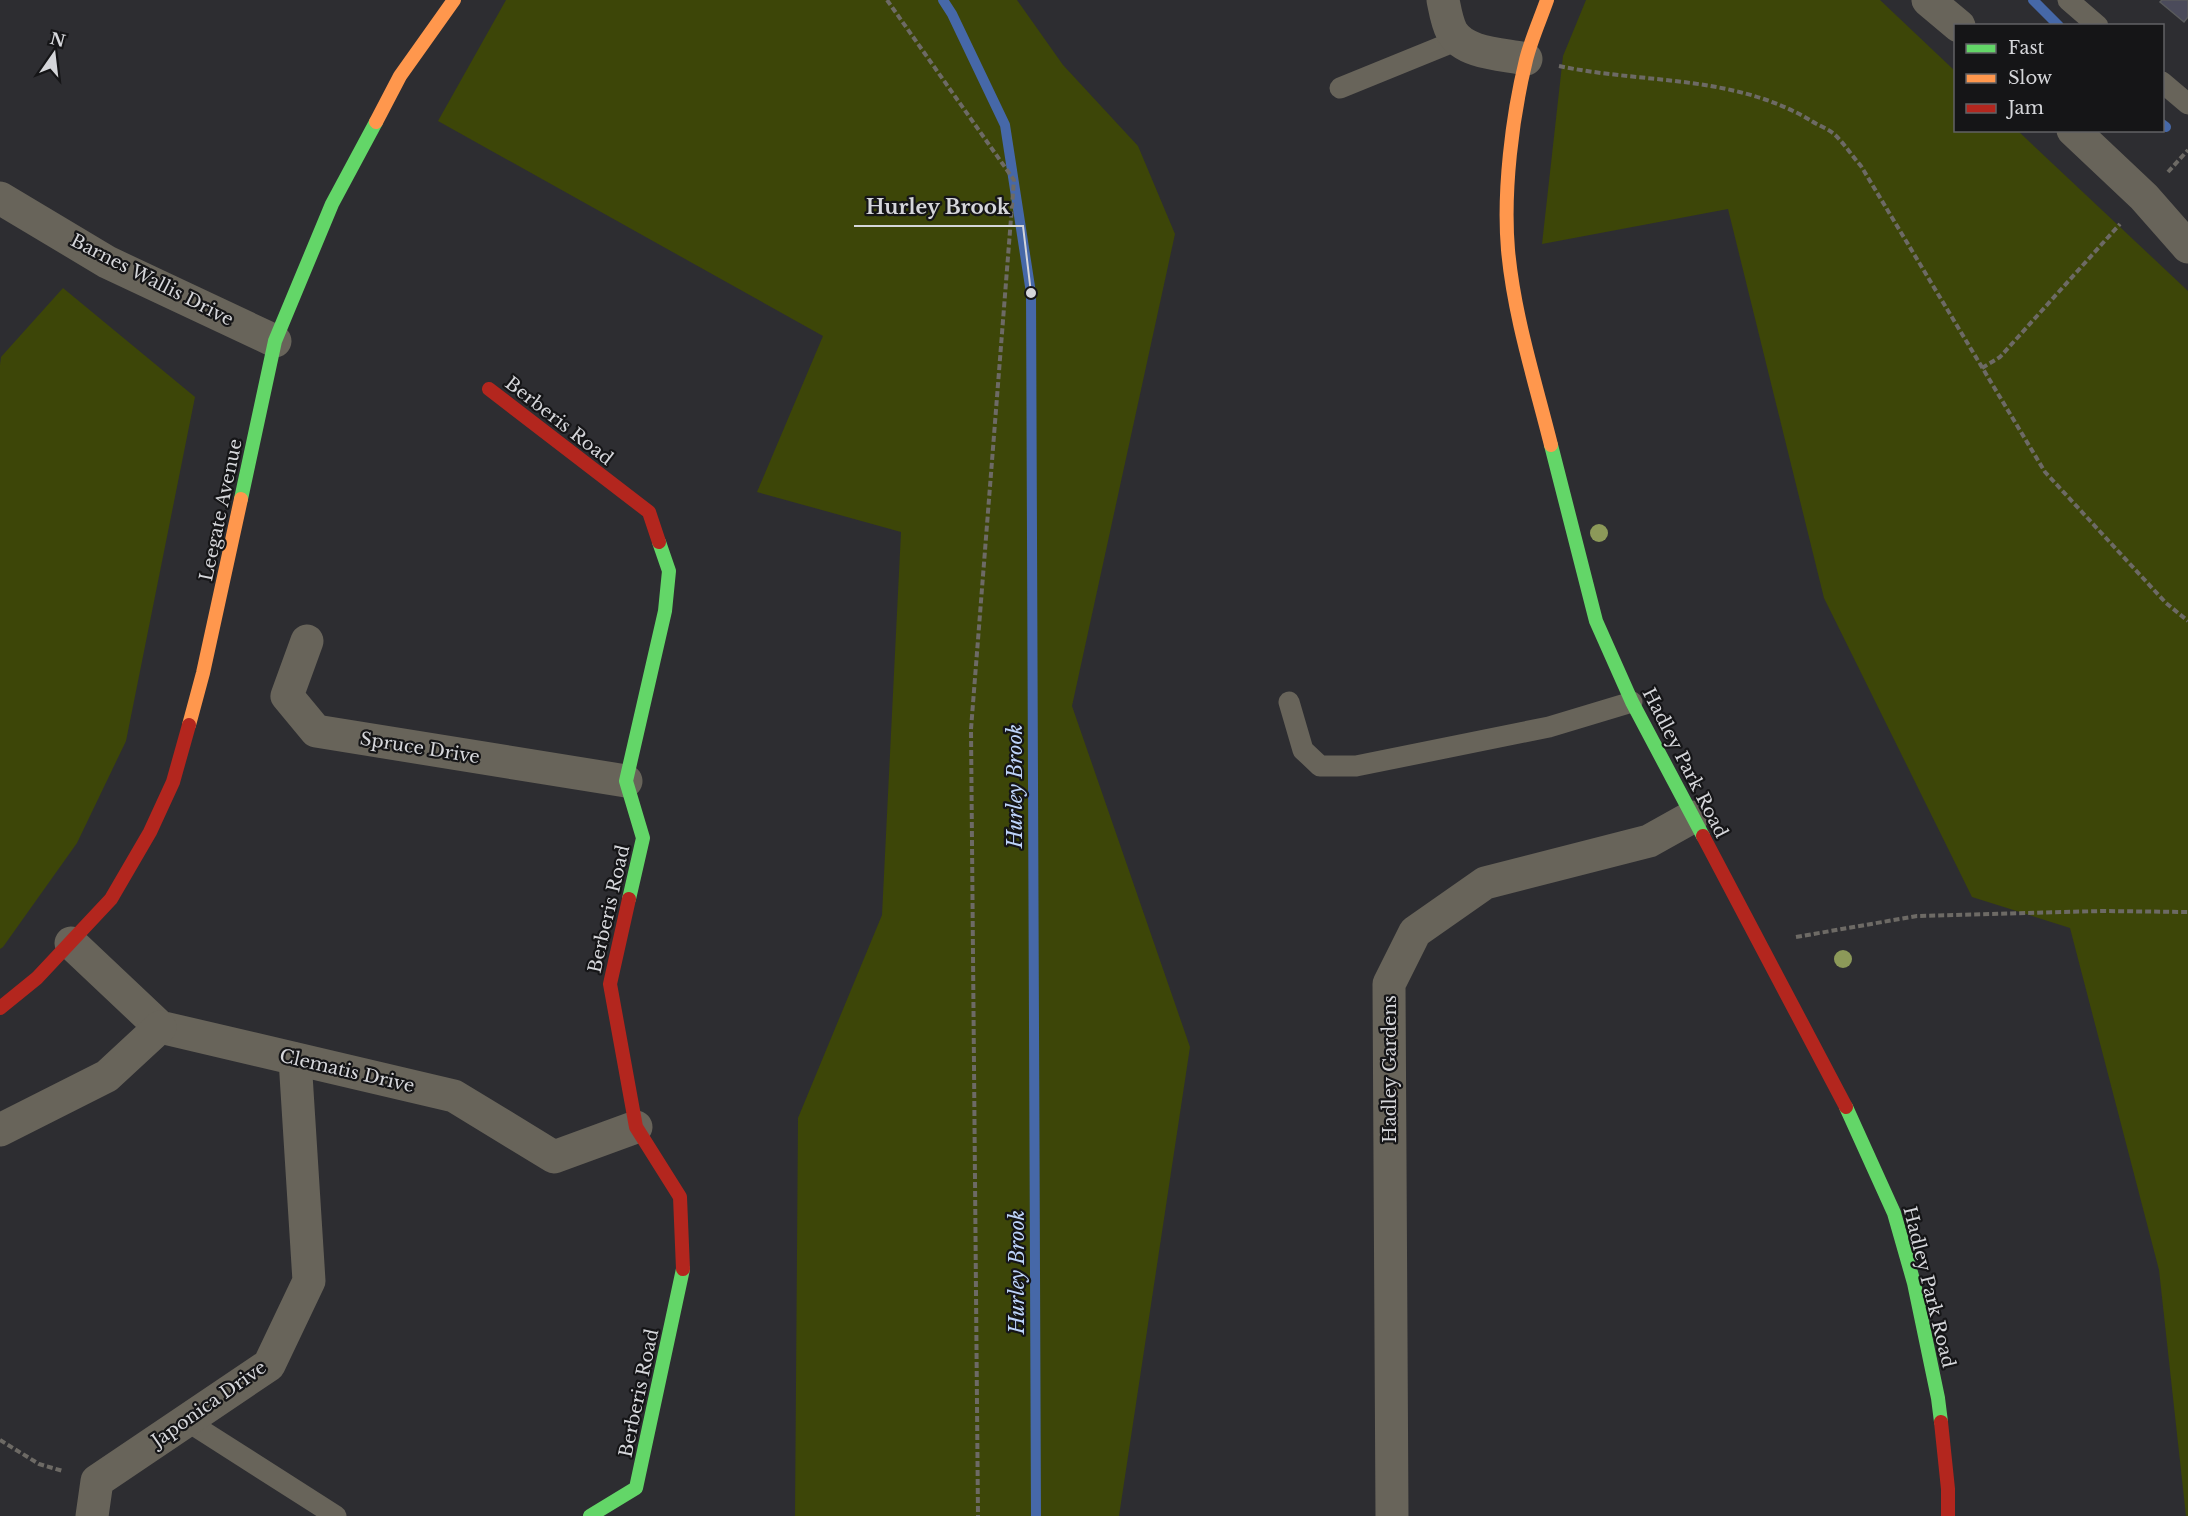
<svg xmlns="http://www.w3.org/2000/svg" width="2188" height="1516" viewBox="0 0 2188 1516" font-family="'Libre Baskerville',serif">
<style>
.green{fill:#3d4608}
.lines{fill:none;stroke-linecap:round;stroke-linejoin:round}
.stream{stroke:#4668a8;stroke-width:10}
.building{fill:#4b4b5b;stroke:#595a5c;stroke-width:1.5}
.path{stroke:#6d6a65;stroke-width:4;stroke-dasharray:6 3;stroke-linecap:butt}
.lane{stroke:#68645a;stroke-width:21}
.street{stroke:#68645a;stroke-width:33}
.fast{stroke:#63d668;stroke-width:14}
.slow{stroke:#ff974d;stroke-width:14}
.jam{stroke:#b3261e;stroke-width:14}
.tree{fill:#8c9959}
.labels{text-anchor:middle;stroke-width:4.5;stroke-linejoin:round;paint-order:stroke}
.street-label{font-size:18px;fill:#d5d6da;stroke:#151517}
.water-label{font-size:20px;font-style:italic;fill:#bdd3f9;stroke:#151517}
.leader{fill:none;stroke:#d5d6da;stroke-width:2}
.callout-dot{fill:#d5d6da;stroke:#151517;stroke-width:2}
.callout-label{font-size:20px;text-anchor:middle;font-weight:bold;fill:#d5d6da;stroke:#151517;stroke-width:4.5;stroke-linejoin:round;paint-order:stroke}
</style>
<rect width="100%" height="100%" fill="#2d2d31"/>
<g class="green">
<path d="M506 0H1017L1063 65 1138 146 1175 234 1072 706 1190 1047 1119 1516H795L798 1118 882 915 901 532 757 492 823 336 438 121Z"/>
<path d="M1586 0H1880L1955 71 1956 130 2018 131 2188 291V1516H2186L2159 1270 2070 928 1972 897 1824 598 1728 209 1542 244 1563 56Z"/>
<path d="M63 288 195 397 126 741 77 843 3 947 0 949V365L1 357Z"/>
</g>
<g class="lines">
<g class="stream">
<path d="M943 0 952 14 1005 125 1031 293 1036 1516"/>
<path d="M2033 0 2059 26"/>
<path d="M2162 124 2166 127"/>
</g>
</g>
<path class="building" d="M2162 0H2188V17L2184 22 2160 2Z"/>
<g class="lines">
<g class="path">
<path d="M887 0 1014 180 971 729 978 1516"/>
<path d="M1559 66C1644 84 1732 74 1810 120 1817 125 1827 128 1834 134 1844 143 1852 156 1861 166L2045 472 2166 603 2188 621"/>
<path d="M2168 172 2188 150"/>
<path d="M1982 368 2000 357 2120 224"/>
<path d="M1796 937 1917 916 2102 911 2188 912"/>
<path d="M0 1440 39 1464 63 1471"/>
</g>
<g class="lane">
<path d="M2068 0 2098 26"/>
<path d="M2162 82 2188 104"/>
<path d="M1340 88 1458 40"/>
<path d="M1289 702 1303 750 1320 766H1356L1549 727 1632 702"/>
<path d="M187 1421 336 1516"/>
</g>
<g class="street">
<path d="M1443 0C1445 10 1447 23 1452 32 1465 54 1503 54 1526 59"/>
<path d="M1928 0 1959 26"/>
<path d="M2073 130 2144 197 2188 247"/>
<path d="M0 198 107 262 275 341"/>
<path d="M307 641 287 696 316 731 626 781"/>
<path d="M71 943 160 1027 454 1096 554 1157 636 1127"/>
<path d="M0 1130 107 1076 160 1027"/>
<path d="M92 1516 97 1481 269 1365 309 1281 295 1059"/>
<path d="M1392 1516 1389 984 1415 932 1485 883 1649 841 1692 817"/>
</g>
<g class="fast">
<path d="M1551 445 1596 621 1632 702 1703 836"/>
<path d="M241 499 275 341 332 204 376 122"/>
<path d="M629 899 643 838 626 781 665 611 669 571 659 542"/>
<path d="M1846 1107 1894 1213 1914 1283 1938 1398 1941 1422"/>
<path d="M590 1516 636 1488 683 1269"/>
</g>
<g class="slow">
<path d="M1547 0C1540 20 1531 40 1526 60 1512 117 1503 192 1508 250 1514 316 1535 381 1551 445"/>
<path d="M376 122 400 76 454 0"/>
<path d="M189 725 203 673 241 499"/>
</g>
<g class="jam">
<path d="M489 389 649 512 659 542"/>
<path d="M1703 836 1846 1107"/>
<path d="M629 899 610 984 636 1127 680 1197 683 1269"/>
<path d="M0 1008 37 978 111 899 150 832 173 782 189 725"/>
<path d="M1941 1422 1948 1489V1516"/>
</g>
</g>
<g class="tree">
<circle cx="1599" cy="533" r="9"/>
<circle cx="1843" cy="959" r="9"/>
</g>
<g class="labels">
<g class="street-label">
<text transform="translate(152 280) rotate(27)" y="6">Barnes Wallis Drive</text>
<text transform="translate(559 421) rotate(38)" y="6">Berberis Road</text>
<text transform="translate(221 510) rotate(-78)" y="6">Leegate Avenue</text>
<text transform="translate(420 748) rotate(9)" y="6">Spruce Drive</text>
<text transform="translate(1685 763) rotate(63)" y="6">Hadley Park Road</text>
<text transform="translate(609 909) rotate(-77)" y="6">Berberis Road</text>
<text transform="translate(1390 1069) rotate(-90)" y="6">Hadley Gardens</text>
<text transform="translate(347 1071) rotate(13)" y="6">Clematis Drive</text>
<text transform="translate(1929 1287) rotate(76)" y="6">Hadley Park Road</text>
<text transform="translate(639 1393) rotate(-78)" y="6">Berberis Road</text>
<text transform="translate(209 1404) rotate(-35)" y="6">Japonica Drive</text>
</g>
<g class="water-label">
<text transform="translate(1015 786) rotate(-90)" y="7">Hurley Brook</text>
<text transform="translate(1017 1272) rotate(-90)" y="7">Hurley Brook</text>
</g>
</g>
<path class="leader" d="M1031 293L1023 226H854"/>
<circle class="callout-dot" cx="1031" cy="293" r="6"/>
<g class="callout-label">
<text x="938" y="214">Hurley Brook</text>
</g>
<rect x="1954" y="24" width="210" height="108" fill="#151517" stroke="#626265" stroke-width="1.5"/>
<rect x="1966" y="44" width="30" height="9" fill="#63d668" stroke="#626265" stroke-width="1.5"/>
<text x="2008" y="54" font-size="18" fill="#d5d6da">Fast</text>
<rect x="1966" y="74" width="30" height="9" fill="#ff974d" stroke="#626265" stroke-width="1.5"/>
<text x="2008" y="84" font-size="18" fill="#d5d6da">Slow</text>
<rect x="1966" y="104" width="30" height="9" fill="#b3261e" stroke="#626265" stroke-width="1.5"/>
<text x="2008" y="114" font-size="18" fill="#d5d6da">Jam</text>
<g transform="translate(54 54) rotate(14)" stroke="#151517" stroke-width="4.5" paint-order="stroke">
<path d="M0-4.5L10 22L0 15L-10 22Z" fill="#d5d6da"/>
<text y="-9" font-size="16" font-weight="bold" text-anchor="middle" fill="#d5d6da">N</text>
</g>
</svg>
